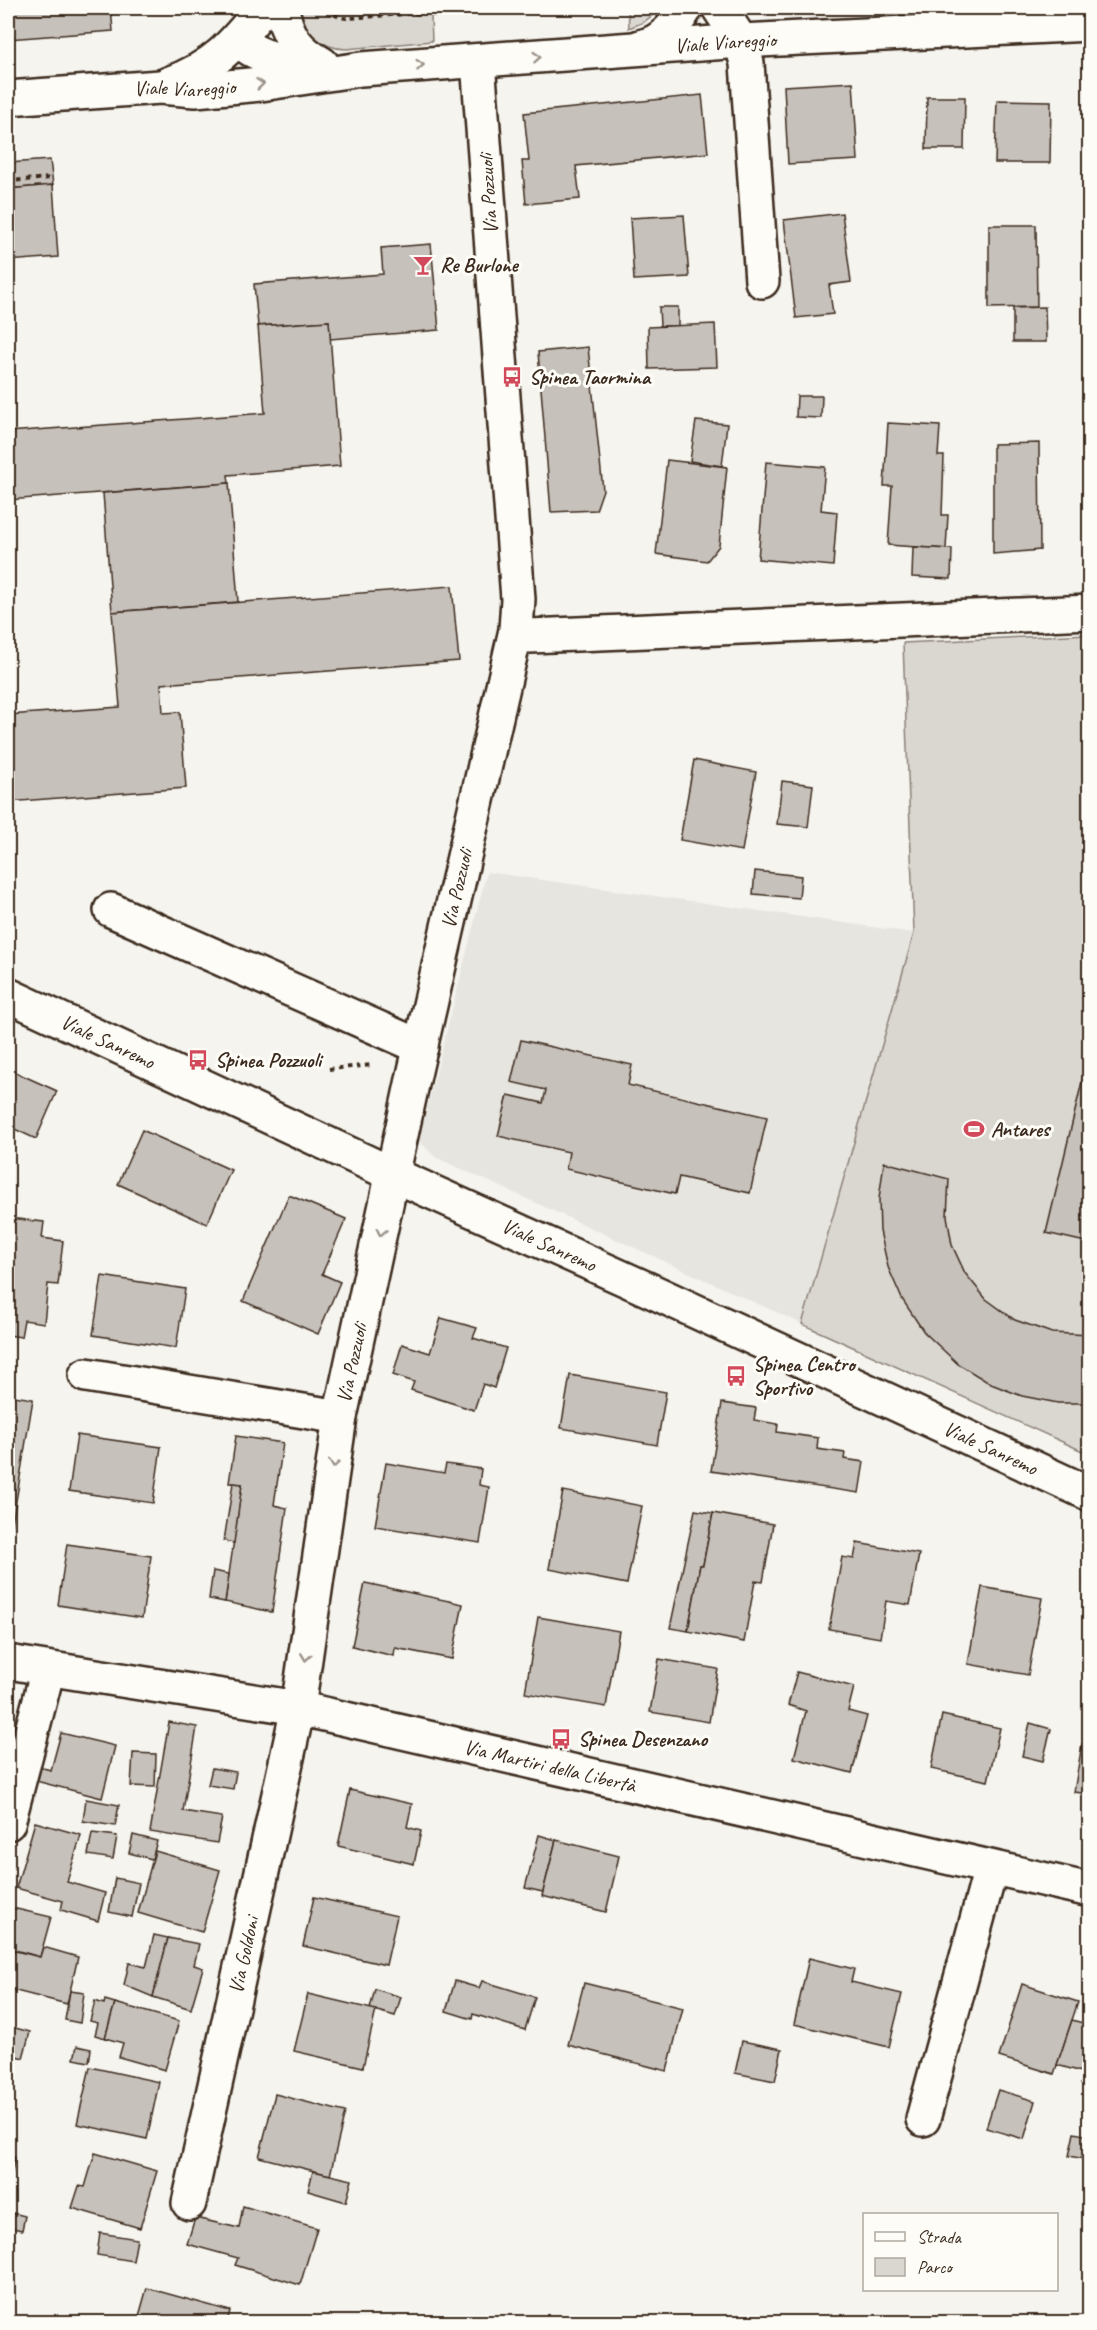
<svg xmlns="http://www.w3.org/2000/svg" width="1097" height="2330" viewBox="0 0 1097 2330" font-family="Caveat,sans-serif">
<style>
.built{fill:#e7e5df}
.green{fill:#dad6d0;stroke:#8a8077;stroke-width:1.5}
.building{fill:#c7c1bb;stroke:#3b2a1e;stroke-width:1.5}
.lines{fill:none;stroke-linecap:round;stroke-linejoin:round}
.minor-casing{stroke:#3b2a1e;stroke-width:38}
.tertiary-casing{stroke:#3b2a1e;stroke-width:38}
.path{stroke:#3b2a1e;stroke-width:4;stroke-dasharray:4.5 4.5;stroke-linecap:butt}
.minor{stroke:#fdfcf7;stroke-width:33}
.tertiary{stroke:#fdfcf7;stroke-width:33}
.oneway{stroke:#9c938a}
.labels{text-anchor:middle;stroke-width:6;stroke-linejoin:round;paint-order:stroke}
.street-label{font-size:21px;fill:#3b2a1e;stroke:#fdfcf7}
.poi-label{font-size:21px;font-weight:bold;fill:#3b2a1e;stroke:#fdfcf7;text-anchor:start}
</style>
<rect width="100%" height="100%" fill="#f5f4ee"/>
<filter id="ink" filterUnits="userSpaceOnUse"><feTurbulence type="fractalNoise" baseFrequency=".0167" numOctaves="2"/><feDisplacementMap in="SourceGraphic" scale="12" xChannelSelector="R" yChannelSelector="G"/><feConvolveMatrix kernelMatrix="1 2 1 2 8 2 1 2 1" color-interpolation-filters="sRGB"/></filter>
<g filter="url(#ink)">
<path class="built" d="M487 872 914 933 802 1324 435 1157 421 1143 419 1140Z"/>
<g class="green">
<path d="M298 8H557L431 16 432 41 346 49C320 48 304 32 298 8Z"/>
<path d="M628 8H661L644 22 629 28Z"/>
<path d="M1089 634V1454L802 1324 914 933 903 643Z"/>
</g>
<g class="building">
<path d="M8 8H111L113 31 8 39Z"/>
<path d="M853 82 858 160 788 164 784 86Z"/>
<path d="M702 95 708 153 576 166 580 199 526 204 522 161H529L524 113Z"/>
<path d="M927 97H965L964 149H926Z"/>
<path d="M997 100 1051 101 1050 163H995Z"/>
<path d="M50 160 53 185 8 189V163Z"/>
<path d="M53 185 58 257 8 261V189Z"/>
<path d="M842 213 851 282 829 285 833 314 796 318 784 220Z"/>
<path d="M684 215 689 277 634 280 630 218Z"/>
<path d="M989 225H1036L1037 307 989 308Z"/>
<path d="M431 244 439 330 330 339 329 321 258 326 254 284 383 274 381 248Z"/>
<path d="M659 307H678V326H660Z"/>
<path d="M1045 307 1046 342H1013V308Z"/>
<path d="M329 321 340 466 228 475 229 483 8 500V432L265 413 258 326Z"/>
<path d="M715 324 717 367 649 369 648 327Z"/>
<path d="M588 347 603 490 596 510 551 512 538 352Z"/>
<path d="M797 396H822L821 418 796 417Z"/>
<path d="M696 421 727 424 722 466 690 461Z"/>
<path d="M888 423 940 426 938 456H944L942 515H948L946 549 888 545 892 486H884Z"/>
<path d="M1039 443 1040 550 993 554V444Z"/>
<path d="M667 460 727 467 719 546 707 561 656 554Z"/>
<path d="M766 462 825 467 821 510 837 512 833 566 758 559Z"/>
<path d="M229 483 238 602 112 612 103 493Z"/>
<path d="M913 547 952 549 951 579 912 577Z"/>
<path d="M452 586 459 661 161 684 163 713 180 712 186 788 8 802V715L120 707 112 612Z"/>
<path d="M694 760 756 772 742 851 680 840Z"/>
<path d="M782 781 813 785 808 827 777 824Z"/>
<path d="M755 871 801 876 799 898 753 894Z"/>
<path d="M521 1040 632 1065 628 1085 767 1117 750 1193 679 1177 675 1194 566 1169 569 1152 498 1136 508 1095 543 1103 546 1090 511 1082Z"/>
<path d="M1090 1048V1243L1046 1233Z"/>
<path d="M8 1069 57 1091 36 1139 8 1126Z"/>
<path d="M142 1130 231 1170 207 1224 118 1184Z"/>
<path d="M884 1162 949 1179 947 1216 952 1245 965 1273 986 1299 1015 1320 1052 1333 1090 1335V1403H1058L1022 1396 991 1384 958 1364 924 1332 902 1299 888 1267 880 1231 879 1199Z"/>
<path d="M289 1195 346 1219 322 1274 340 1282 318 1334 243 1301Z"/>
<path d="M9 1218 44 1222 42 1238 63 1241 58 1285 48 1284 44 1323 24 1320 21 1337 8 1335Z"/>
<path d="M102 1276 185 1289 176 1348 93 1335Z"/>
<path d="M441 1318 477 1328 473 1338 506 1348 494 1388 483 1384 474 1410 411 1390 414 1382 393 1375 402 1344 430 1353Z"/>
<path d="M570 1375 666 1392 657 1445 561 1428Z"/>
<path d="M8 1395 33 1399 8 1549Z"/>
<path d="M722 1403 756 1408 754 1420 778 1424 777 1432 818 1438 817 1449 845 1453 844 1459 864 1462 859 1493 711 1471Z"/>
<path d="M77 1435 161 1447 153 1503 69 1491Z"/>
<path d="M236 1436 283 1443 274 1505 287 1508 272 1612 225 1602 242 1484 229 1483Z"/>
<path d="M386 1463 444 1473 446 1464 481 1469 479 1485 489 1487 480 1543 375 1526Z"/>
<path d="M233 1483 242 1484 234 1543 224 1541Z"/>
<path d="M563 1491 642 1506 627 1584 549 1569Z"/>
<path d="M695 1510 713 1513 703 1565H700L688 1631 670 1628Z"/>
<path d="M713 1513 773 1524 763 1582 755 1581 744 1642 688 1631 700 1565H703Z"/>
<path d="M857 1543 919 1554 910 1605 886 1601 880 1638 829 1629 842 1557 854 1559Z"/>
<path d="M67 1544 151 1556 142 1618 58 1605Z"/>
<path d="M213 1571 229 1574 225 1602 209 1599Z"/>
<path d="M365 1583 463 1604 452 1659 395 1648 394 1656 352 1646Z"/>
<path d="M982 1587 1042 1598 1028 1675 968 1664Z"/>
<path d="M538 1617 619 1631 606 1707 525 1693Z"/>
<path d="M659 1659 718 1669 709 1722 650 1712Z"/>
<path d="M797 1672 854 1687 848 1711 867 1716 852 1773 794 1758 806 1711 788 1705Z"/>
<path d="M942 1715 1000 1728 988 1781 931 1769Z"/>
<path d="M169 1722 197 1727 183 1811 222 1817 217 1843 150 1832Z"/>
<path d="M1030 1723 1051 1729 1043 1761 1022 1756Z"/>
<path d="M61 1733 115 1746 102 1798 32 1780 35 1766 51 1770Z"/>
<path d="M1082 1744 1090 1745V1794L1074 1792Z"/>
<path d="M133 1753 156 1754 155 1787 131 1786Z"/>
<path d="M212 1768 236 1772 233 1789 208 1785Z"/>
<path d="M350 1790 412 1804 407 1827 421 1831 414 1864 338 1846Z"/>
<path d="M86 1799 119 1805 115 1826 83 1821Z"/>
<path d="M35 1822 81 1835 67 1882 105 1893 98 1921 61 1910 63 1901 16 1888Z"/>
<path d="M92 1833 117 1836 113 1859 88 1855Z"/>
<path d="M133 1835 157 1841 152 1859 129 1853Z"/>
<path d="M539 1835 556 1840 543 1892 525 1888Z"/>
<path d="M556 1840 619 1856 606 1912 542 1896Z"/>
<path d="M155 1851 220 1870 202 1932 138 1913Z"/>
<path d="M115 1878 139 1883 132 1917 109 1912Z"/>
<path d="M314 1897 397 1916 386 1965 303 1946Z"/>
<path d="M8 1907 51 1917 40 1957 8 1948Z"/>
<path d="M154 1935 168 1938 153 1997 124 1985 129 1963 146 1967Z"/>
<path d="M168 1938 199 1944 194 1965 203 1968 191 2009 153 1997Z"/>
<path d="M43 1947 78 1957 67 2004 8 1989V1949L40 1957Z"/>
<path d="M809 1958 854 1969 851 1982 902 1994 889 2047 794 2024Z"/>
<path d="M455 1981 479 1988 482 1981 535 1997 525 2030 473 2014 472 2019 446 2011Z"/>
<path d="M584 1983 683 2008 667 2071 568 2045Z"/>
<path d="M1022 1984 1078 2002 1054 2074 999 2057Z"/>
<path d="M375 1989 401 1997 395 2016 370 2009Z"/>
<path d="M70 1991 84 1993 80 2023 65 2020Z"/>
<path d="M308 1994 376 2010 363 2067 294 2051Z"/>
<path d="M105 2000 115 2003 105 2038 95 2035 98 2023 90 2021 95 2001 104 2004Z"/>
<path d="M115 2003 179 2021 165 2070 119 2057 123 2043 105 2038Z"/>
<path d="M1072 2020 1090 2025V2057L1085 2073 1057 2065Z"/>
<path d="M8 2026 30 2032 23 2058 13 2055 8 2075Z"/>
<path d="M742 2041 782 2049 775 2081 735 2073Z"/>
<path d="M77 2046 91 2049 89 2062 74 2059Z"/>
<path d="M1090 2057V2086L1081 2084Z"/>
<path d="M90 2067 159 2082 147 2139 77 2124Z"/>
<path d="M998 2090 1035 2101 1024 2139 986 2128Z"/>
<path d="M275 2094 345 2112 330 2175 259 2157Z"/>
<path d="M1074 2133 1090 2136V2160L1069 2156Z"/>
<path d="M95 2153 157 2171 140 2228 72 2208 79 2186 85 2187Z"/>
<path d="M8 2155 15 2157 8 2193Z"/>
<path d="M313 2171 352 2180 346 2202 308 2191Z"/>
<path d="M243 2206 317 2228 300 2285 235 2265 238 2258 187 2244 195 2218 239 2228Z"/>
<path d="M9 2212 25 2216 22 2230 8 2227Z"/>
<path d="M100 2233 137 2239 133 2261 97 2255Z"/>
<path d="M147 2288 230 2311 227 2322H145L146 2318 139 2316Z"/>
</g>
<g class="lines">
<g class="minor-casing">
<g id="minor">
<path d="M282 8C286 35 298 51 322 64"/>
<path d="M719 8 741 41 747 63 762 281"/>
<path d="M237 39C260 60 289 63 318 64"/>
<path d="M640 47C662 43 675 26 686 8"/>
<path d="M168 84C215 67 232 46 263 8"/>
<path id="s1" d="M8 98 160 87 195 90 261 84 361 69 741 41 1090 24"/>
<path d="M516 630 530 636 1090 612"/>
<path d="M111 910 421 1047"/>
<path d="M86 1375 340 1417"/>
<path id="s2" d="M8 1662 298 1708 1090 1890"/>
<path d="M8 1823 48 1669"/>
<path d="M923 2119 991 1868"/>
<path id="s3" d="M189 2203 298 1708 340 1417 414 1075 516 630 518 599 478 61"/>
</g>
</g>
<g class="tertiary-casing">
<g id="tertiary">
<path id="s4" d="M8 995 392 1174 656 1293 1090 1494"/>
</g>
</g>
<g class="path">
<path d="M328 8C334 15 338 18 348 18L488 8"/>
<path d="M404 8 405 14"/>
<path d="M8 181 52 178"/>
<path d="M329 1069 373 1065"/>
</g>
<use href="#minor" class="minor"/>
<use href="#tertiary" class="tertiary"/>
</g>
<defs><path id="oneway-chevron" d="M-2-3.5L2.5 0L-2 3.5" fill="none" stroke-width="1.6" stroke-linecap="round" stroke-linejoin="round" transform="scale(1.5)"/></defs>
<g class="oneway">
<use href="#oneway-chevron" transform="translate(537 57) rotate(-4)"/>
<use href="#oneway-chevron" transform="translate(420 65) rotate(-4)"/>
<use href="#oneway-chevron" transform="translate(260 84) rotate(-6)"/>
<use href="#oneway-chevron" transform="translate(381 1232) rotate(102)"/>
<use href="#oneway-chevron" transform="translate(334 1464) rotate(98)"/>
<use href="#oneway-chevron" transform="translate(306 1657) rotate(98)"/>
</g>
</g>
<defs>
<g id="bar-bare" transform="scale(1.62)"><path d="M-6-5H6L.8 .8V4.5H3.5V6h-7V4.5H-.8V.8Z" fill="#d1495b" stroke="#fdfcf7" stroke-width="2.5" paint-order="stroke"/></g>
<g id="bus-bare" transform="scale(1.62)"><path d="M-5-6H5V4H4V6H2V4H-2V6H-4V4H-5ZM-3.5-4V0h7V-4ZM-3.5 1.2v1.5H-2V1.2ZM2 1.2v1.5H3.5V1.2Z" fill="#d1495b" stroke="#fdfcf7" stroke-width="2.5" paint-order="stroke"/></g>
<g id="stadium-bare" transform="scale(1.62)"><path d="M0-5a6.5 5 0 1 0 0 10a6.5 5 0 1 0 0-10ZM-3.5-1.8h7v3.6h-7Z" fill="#d1495b" stroke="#fdfcf7" stroke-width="2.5" paint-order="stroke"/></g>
</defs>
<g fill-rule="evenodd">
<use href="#bar-bare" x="423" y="265"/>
<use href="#bus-bare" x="512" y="377"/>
<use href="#bus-bare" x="198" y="1060"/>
<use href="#stadium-bare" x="974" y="1129"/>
<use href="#bus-bare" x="736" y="1376"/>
<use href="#bus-bare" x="561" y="1739"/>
</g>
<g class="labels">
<g class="street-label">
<text dy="7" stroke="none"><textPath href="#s1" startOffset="720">Viale Viareggio</textPath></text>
<text dy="7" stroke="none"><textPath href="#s1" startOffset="177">Viale Viareggio</textPath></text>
<text transform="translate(488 194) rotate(-94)" y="7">Via Pozzuoli</text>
<text dy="7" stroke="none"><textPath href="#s3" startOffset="1342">Via Pozzuoli</textPath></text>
<text dy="7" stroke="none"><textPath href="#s4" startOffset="110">Viale Sanremo</textPath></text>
<text dy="7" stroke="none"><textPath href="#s4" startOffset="596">Viale Sanremo</textPath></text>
<text dy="7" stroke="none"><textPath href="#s3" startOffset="856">Via Pozzuoli</textPath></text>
<text dy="7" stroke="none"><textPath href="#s4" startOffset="1082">Viale Sanremo</textPath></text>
<text dy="7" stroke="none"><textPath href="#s2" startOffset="552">Via Martiri della Libertà</textPath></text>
<text dy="7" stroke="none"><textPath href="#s3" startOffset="254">Via Goldoni</textPath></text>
</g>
<g class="poi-label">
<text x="440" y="272">Re Burlone</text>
<text x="529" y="384">Spinea Taormina</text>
<text x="215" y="1067">Spinea Pozzuoli</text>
<text x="991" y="1136">Antares</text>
<text x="753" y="1371">Spinea Centro<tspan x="753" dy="24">Sportivo</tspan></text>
<text x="578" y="1746">Spinea Desenzano</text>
</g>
</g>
<rect width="1097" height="2330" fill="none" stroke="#fdfcf7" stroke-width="30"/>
<rect x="15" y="15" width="1067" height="2300" fill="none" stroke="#3b2a1e" stroke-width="2" filter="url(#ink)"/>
<rect x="863" y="2213" width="195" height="78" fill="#fdfcf7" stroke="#afa8a0" stroke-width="1.5"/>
<rect x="875" y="2232" width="30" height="9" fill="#fdfcf7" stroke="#afa8a0" stroke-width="1.5"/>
<text x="917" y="2243" font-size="18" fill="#3b2a1e">Strada</text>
<rect x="875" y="2258" width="30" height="18" fill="#dad6d0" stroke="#afa8a0" stroke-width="1.5"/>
<text x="917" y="2273" font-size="18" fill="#3b2a1e">Parco</text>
</svg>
